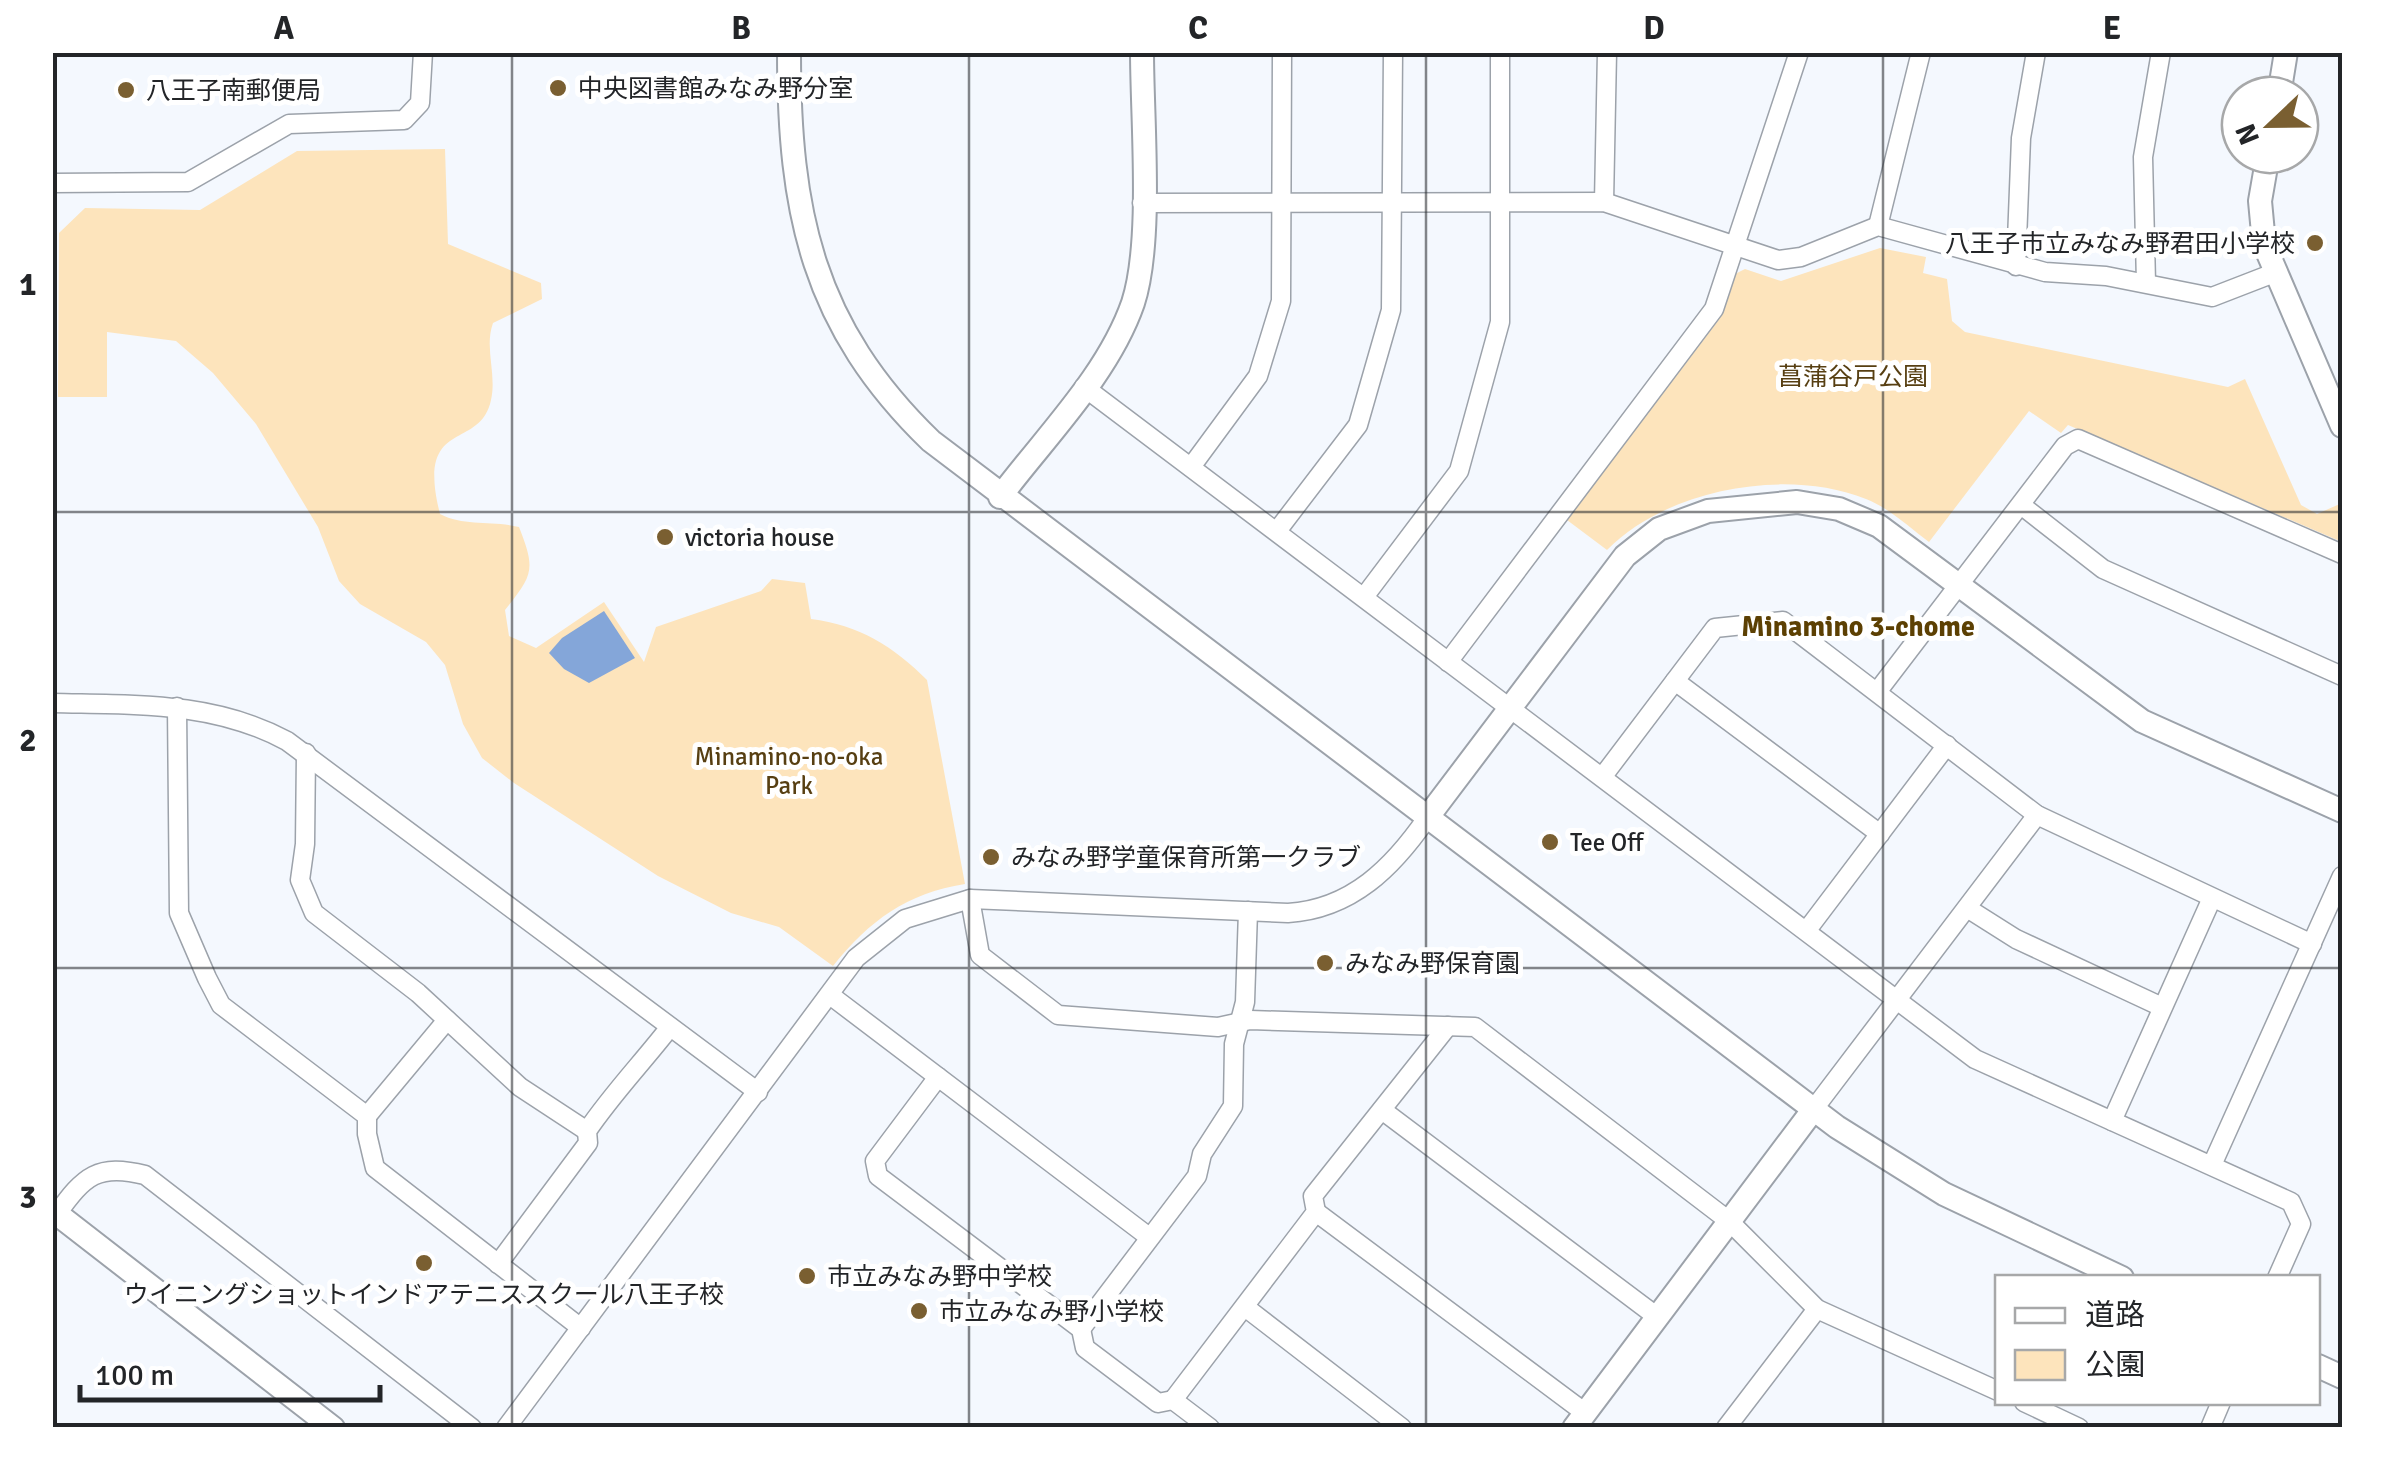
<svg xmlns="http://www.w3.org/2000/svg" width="2395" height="1480" viewBox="0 0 2395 1480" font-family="Signika,'Noto Sans JP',sans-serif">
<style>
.green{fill:#fde4bc}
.water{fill:#84a6d9}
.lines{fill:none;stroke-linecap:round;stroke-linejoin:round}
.minor-casing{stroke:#9ca2aa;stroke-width:21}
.tertiary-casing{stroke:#9ca2aa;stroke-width:26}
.minor{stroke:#fff;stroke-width:18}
.tertiary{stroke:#fff;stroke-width:22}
.grid{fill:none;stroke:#232528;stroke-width:2.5;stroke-opacity:0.55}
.poi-dot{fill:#7a5f31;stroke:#fff;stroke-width:4}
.labels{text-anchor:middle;stroke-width:10;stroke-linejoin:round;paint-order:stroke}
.poi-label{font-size:25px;fill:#232528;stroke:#fff;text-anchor:start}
.park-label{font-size:25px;fill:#573f12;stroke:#fff}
.neighbourhood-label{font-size:28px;font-weight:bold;fill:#5c4003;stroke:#fff}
.neatline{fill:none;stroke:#232528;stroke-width:4}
.grid-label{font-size:32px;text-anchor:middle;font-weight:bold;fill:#232528}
</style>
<rect width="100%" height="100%" fill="#f4f8fe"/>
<g class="green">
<path d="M445 149 448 244 541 283 542 299 493 323C484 348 497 374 491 400 480 452 415 416 440 514 465 527 491 520 519 527 536 570 533 575 505 610L509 636 536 648 604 602 644 662 656 627 761 591 772 579 805 583 811 619C859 625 893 646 927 680L965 884C907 893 869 921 833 966L779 927 731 913 658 876 514 783 482 758 463 724 445 665 426 642 360 604 339 581 318 527 256 424 213 373 176 341 107 332V397H58L59 233 85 208 200 210 297 151Z"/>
<path d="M1880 248 1926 257 1923 273 1947 279 1952 321 1965 332 2228 387 2245 379 2301 505 2317 514 2342 503V542L2068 425 2061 433 2029 411 1929 542C1909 527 1889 508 1866 499 1785 467 1667 489 1607 550L1567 520 1720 318 1735 274 1745 269 1781 281Z"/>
</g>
<path class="water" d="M604 611 635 658 589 683 564 669 549 653 562 638Z"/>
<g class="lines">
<g class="minor-casing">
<g id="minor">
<path d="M52 183 188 182 289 124 404 120 420 103 423 52"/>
<path d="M1604 202 1607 52"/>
<path d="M1142 203 1604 202 1778 260 1801 257 1878 226 2045 272 2106 276 2212 297 2274 273"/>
<path d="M1878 226 1921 52"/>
<path d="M2016 266 2021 138 2036 52"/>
<path d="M2146 283 2143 157 2161 52"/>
<path d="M1084 387 1975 1059 2291 1202 2301 1224 2277 1278"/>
<path d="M1191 467 1258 376 1281 301 1282 52"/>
<path d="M2021 505 2103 569 2342 676"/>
<path d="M1277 531 1358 425 1391 310 1393 52"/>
<path d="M1364 597 1459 471 1500 322V52"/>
<path d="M1448 662 1714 309 1799 52"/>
<path d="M1675 681 1880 834"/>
<path d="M1877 692 2065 446 2078 439 2342 554"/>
<path d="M52 703C134 705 213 701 287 741L758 1092"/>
<path d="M177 707 179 913 207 978 221 1005 367 1116V1134L375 1168 581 1328"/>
<path d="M306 753 305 844 300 880 314 913 418 993 520 1087 587 1131"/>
<path d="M1603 776 1715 628 1783 621 2037 815 2312 944"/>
<path d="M970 899 980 955 1058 1015 1218 1027 1250 1020 1475 1027 1729 1221 1817 1309 1998 1391"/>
<path d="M1967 908 2016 939 2162 1007"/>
<path d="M1807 930 1947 745"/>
<path d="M830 995 1149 1237"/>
<path d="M938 1077 875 1161 878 1176 1081 1329 1085 1348 1158 1403 1173 1400 1210 1428"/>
<path d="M1382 1110 1656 1316"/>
<path d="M1813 1110 2037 815"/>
<path d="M367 1116 447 1020"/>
<path d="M2112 1121 2212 898"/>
<path d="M2212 1165 2342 876"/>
<path d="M1316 1212 1584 1412"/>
<path d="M57 1214C84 1176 98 1163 145 1175L472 1428"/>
<path d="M498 1264 588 1143 587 1131C612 1094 642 1063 670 1027"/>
<path d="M1245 1307 1402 1428"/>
<path d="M1081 1329 1197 1176 1202 1154 1233 1106 1234 1044 1245 1002 1248 911"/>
<path d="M1173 1400 1316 1212 1313 1196 1448 1026"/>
<path d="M2024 1402 2079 1428"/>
<path d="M506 1428 856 958 905 919 970 899 1288 913C1352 909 1393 867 1427 818"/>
<path d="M1726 1428 1817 1309"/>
<path d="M2210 1428 2221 1402"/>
</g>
</g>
<g class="tertiary-casing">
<g id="tertiary">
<path d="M789 52C789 212 812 326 931 441L1837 1127 1944 1194 2122 1278"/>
<path d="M2279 95 2286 52"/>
<path d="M2268 155 2260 201 2264 244 2342 426"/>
<path d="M1000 497C1045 437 1108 375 1133 303 1153 242 1142 120 1142 52"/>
<path d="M1427 818 1625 556 1659 529 1708 511 1797 502 1839 509 1879 526 2142 721 2342 811"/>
<path d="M52 1210 333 1428"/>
<path d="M2318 1366 2342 1377"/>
<path d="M1574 1428 1813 1110"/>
</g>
</g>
<use href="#minor" class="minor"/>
<use href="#tertiary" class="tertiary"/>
</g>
<path class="grid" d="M512 52V1428M969 52V1428M1426 52V1428M1883 52V1428M52 512H2342M52 968H2342"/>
<g class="poi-dot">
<circle cx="558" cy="88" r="10"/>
<circle cx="126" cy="90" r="10"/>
<circle cx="2315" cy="243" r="10"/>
<circle cx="665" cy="537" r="10"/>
<circle cx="1550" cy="842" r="10"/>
<circle cx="991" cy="857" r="10"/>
<circle cx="1325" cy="963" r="10"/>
<circle cx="424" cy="1263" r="10"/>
<circle cx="807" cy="1276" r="10"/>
<circle cx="919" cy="1311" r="10"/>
</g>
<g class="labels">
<g class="poi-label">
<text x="578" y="97">中央図書館みなみ野分室</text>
<text x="146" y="99">八王子南郵便局</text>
<text x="2295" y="252" text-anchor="end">八王子市立みなみ野君田小学校</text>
<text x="685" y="546">victoria house</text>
<text x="1570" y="851">Tee Off</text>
<text x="1011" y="866">みなみ野学童保育所第一クラブ</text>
<text x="1345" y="972">みなみ野保育園</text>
<text x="827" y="1285">市立みなみ野中学校</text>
<text x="424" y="1303" text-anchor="middle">ウイニングショットインドアテニススクール八王子校</text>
<text x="939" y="1320">市立みなみ野小学校</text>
</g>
<g class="park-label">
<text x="1853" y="385">菖蒲谷戸公園</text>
<text x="789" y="765">Minamino-no-oka<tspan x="789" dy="29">Park</tspan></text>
</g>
<g class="neighbourhood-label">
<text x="1858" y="636">Minamino 3-chome</text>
</g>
</g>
<rect width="2395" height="1480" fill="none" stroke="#ffffff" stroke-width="110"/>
<rect x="1995" y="1275" width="325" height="130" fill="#ffffff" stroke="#a7a8a9" stroke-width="2.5"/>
<rect x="2015" y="1308" width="50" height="15" fill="#ffffff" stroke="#a7a8a9" stroke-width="2.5"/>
<text x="2085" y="1325" font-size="30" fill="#232528">道路</text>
<rect x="2015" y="1350" width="50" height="30" fill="#fde4bc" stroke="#a7a8a9" stroke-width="2.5"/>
<text x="2085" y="1375" font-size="30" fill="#232528">公園</text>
<g transform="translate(2270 125) rotate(248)"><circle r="48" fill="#ffffff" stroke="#a7a8a9" stroke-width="2.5"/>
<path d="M0-8L18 38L0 25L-18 38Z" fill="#7a5f31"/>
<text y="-15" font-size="28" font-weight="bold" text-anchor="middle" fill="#232528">N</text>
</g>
<path d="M80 1385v15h300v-15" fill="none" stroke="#232528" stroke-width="5"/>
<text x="95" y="1385" font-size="30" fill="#232528" stroke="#ffffff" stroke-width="8" paint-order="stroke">100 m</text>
<rect x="55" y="55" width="2285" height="1370" class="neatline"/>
<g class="grid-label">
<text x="284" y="39">A</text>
<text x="741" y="39">B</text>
<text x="1198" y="39">C</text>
<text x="1654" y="39">D</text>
<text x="2112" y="39">E</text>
<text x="28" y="295">1</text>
<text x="28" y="751">2</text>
<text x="28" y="1208">3</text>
</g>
</svg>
